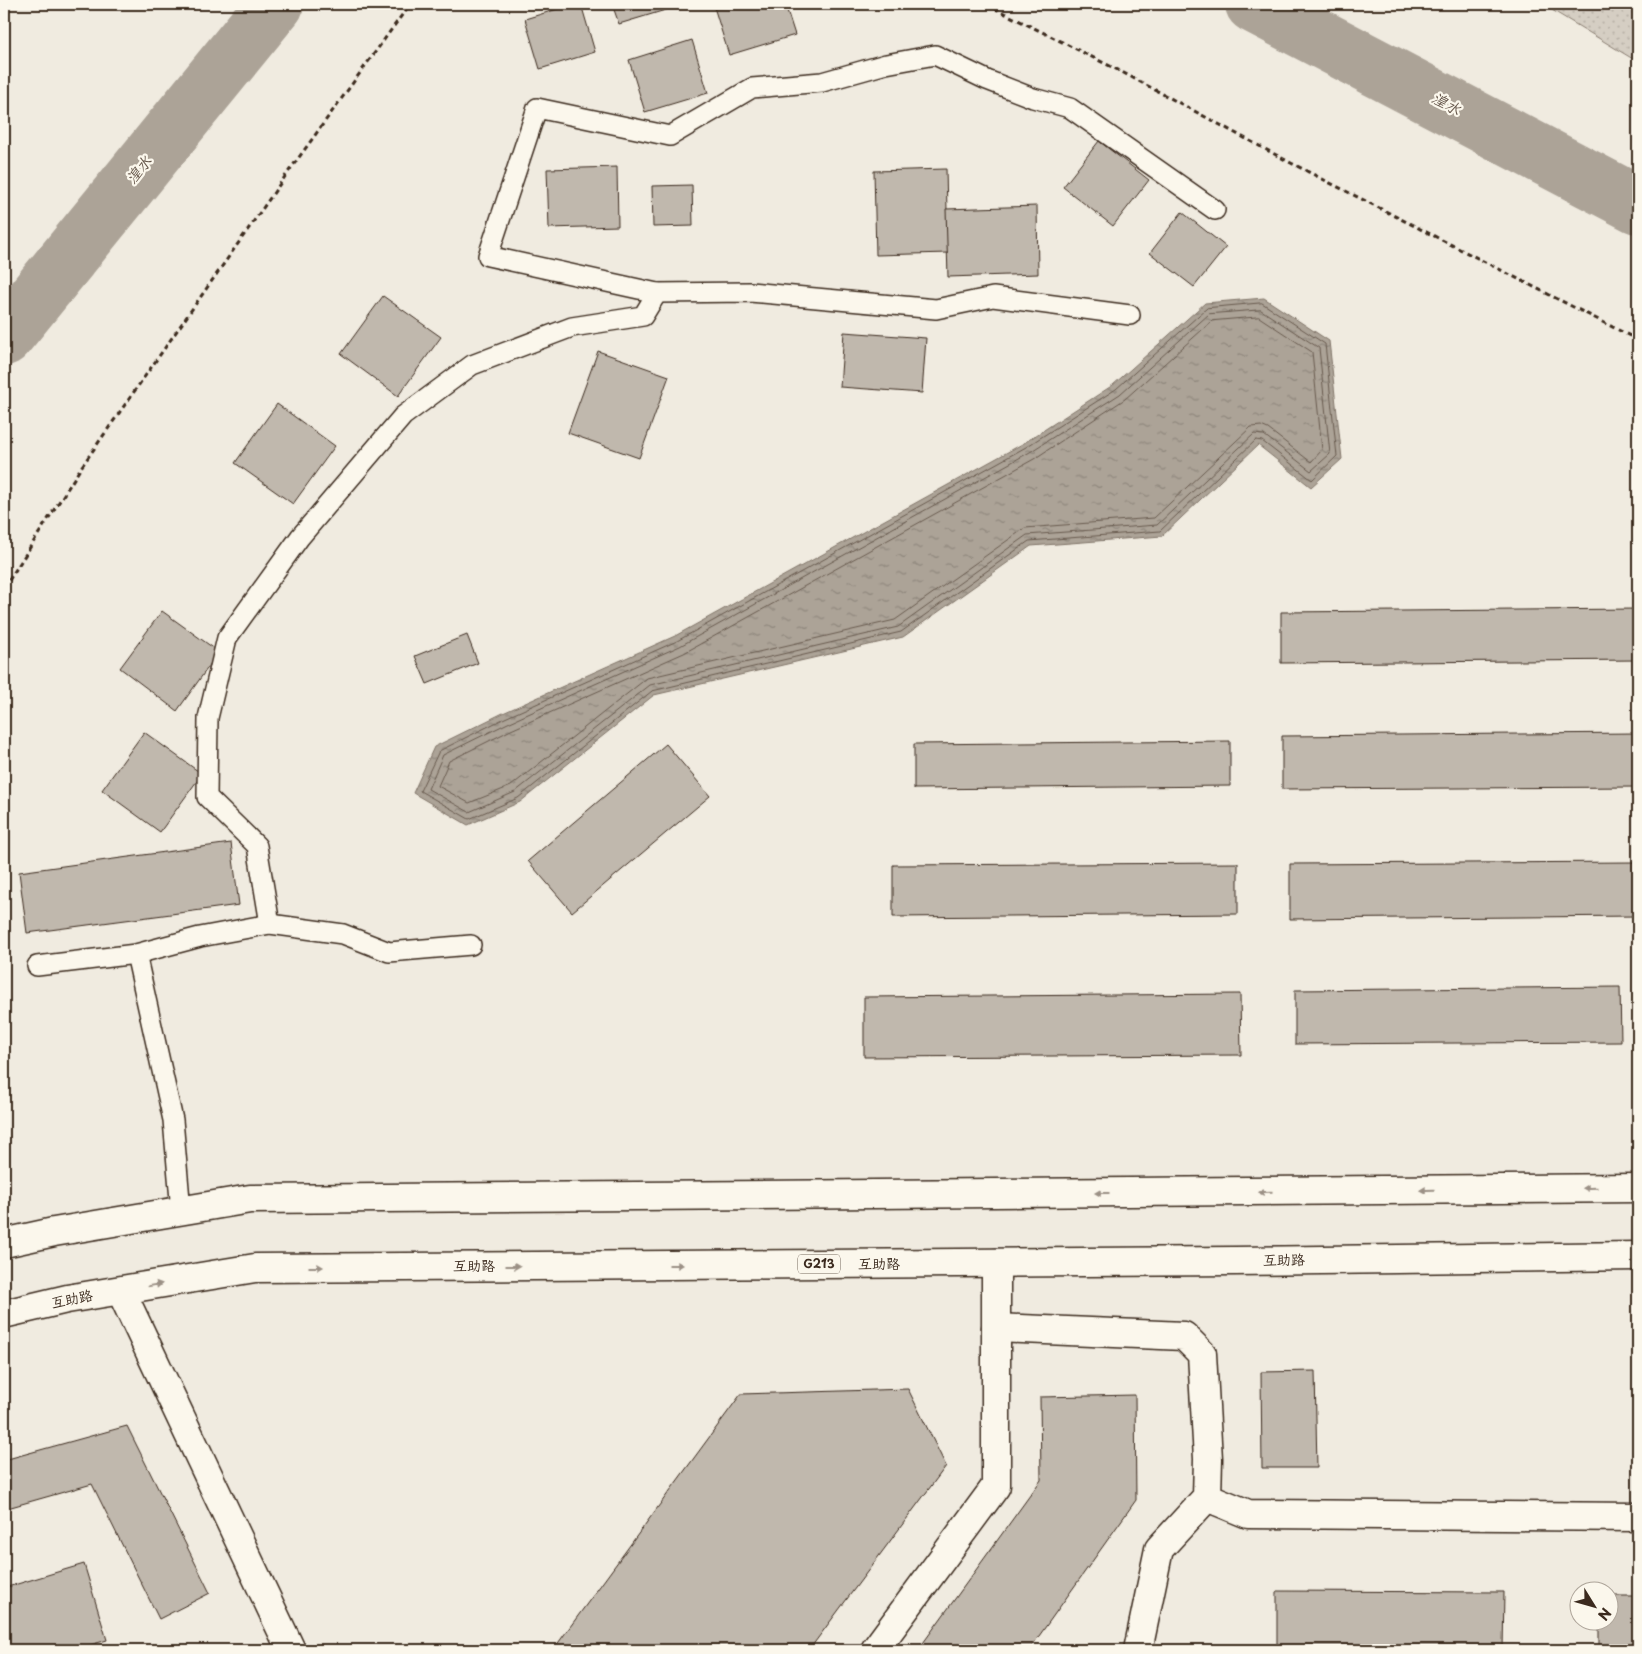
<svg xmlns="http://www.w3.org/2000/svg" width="1642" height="1654" viewBox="0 0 1642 1654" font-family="'Playpen Sans','LXGW WenKai TC',sans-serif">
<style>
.park{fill:url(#park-dots);stroke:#887c70}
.water{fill:url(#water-ripples);stroke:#7f7367}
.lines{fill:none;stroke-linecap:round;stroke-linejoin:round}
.shore{stroke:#685a4e;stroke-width:1}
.river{stroke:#aca397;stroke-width:58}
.building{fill:#c0b8ad;stroke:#3b2a1e}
.service-casing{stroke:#3b2a1e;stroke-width:22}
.minor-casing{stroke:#3b2a1e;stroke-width:31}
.trunk-casing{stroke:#3b2a1e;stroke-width:31}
.path{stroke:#3b2a1e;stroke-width:3;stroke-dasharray:5 4;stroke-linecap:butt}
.service{stroke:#fbf7ec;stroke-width:19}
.minor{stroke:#fbf7ec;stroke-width:28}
.trunk{stroke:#fbf7ec;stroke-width:28}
.oneway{fill:#9b9085}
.labels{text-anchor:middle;stroke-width:4.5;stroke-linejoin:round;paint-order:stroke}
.shield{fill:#fbf7ec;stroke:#75685c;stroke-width:1}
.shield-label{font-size:12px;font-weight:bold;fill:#3b2a1e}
.street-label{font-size:14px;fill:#3b2a1e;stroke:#fbf7ec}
.water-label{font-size:15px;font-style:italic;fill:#635448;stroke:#fbf7ec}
</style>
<defs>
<pattern id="park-dots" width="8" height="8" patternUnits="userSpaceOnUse" patternTransform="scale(1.25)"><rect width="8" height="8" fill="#d5cec3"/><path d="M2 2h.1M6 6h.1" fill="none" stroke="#b8b1a7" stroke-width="1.8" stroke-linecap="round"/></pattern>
<pattern id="water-ripples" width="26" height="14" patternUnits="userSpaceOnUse" patternTransform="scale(1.25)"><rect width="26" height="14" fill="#aca397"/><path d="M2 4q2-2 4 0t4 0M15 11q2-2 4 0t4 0" fill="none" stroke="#8d857b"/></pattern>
</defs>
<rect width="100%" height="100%" fill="#f0ebe0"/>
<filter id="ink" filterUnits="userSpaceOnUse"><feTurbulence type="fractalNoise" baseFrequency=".02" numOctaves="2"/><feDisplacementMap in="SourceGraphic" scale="10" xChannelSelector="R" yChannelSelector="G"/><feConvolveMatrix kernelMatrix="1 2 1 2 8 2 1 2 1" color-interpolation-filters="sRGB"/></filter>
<g filter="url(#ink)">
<path class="park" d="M1542 4H1638V62Z"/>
<path class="water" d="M1264 298 1329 341 1342 459 1311 487 1258 445 1162 536 1031 546 903 637 654 695 520 802 468 825 413 793 434 747 503 713 675 636 1024 443 1113 385 1205 303Z"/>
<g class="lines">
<g class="shore">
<path d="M1262 303 1325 344 1337 456 1312 480 1262 441 1256 440 1160 531 1029 541 901 632 652 691 518 798 469 819 420 791 439 751 505 718 677 641 1026 447 1116 389 1207 308Z"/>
<path d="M1261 310 1319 348 1330 454 1311 471 1264 435 1254 434 1157 525 1027 535 898 627 650 685 515 792 469 812 428 789 443 755 508 723 680 646 1030 452 1120 394 1209 314Z"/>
<path d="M1259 317 1312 352 1322 450 1311 462 1268 429 1261 426 1251 427 1154 518 1025 528 895 620 647 678 511 786 469 803 438 786 449 761 511 730 684 653 1034 459 1125 399 1212 321Z"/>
</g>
<g class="river">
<path d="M1254 4 1638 205"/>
<path d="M4 337 275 4"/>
</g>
</g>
<g class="building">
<path d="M574 4H581L595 52 540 69 525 19Z"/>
<path d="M612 4H682V5L619 24Z"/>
<path d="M725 4H785L795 35 729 55 714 7Z"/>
<path d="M692 40 708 93 645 112 629 60Z"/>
<path d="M1099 141 1149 180 1113 226 1063 187Z"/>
<path d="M617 167 618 226 549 228 547 169Z"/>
<path d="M946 169 948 253 876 255 874 171Z"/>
<path d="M692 185 693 226 653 227 652 186Z"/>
<path d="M1037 206 1038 274 948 277 946 209Z"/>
<path d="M1182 212 1226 247 1194 287 1150 253Z"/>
<path d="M383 296 441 337 398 396 341 354Z"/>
<path d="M844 332 926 338 922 393 840 387Z"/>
<path d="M598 351 669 376 639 458 568 433Z"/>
<path d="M277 404 335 446 293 504 235 463Z"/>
<path d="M1638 609V660L1281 663V612Z"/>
<path d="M162 611 219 652 177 711 120 668Z"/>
<path d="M467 635 478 663 427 684 415 656Z"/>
<path d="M144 732 202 774 160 832 102 790Z"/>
<path d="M1638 733V787L1282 789V736Z"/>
<path d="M1230 741V786L914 789V744Z"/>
<path d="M666 744 710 796 572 912 528 861Z"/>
<path d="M231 843 239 905 27 933 19 872Z"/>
<path d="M1638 862V916L1290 919V864Z"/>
<path d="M1238 863V914L893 917V865Z"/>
<path d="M1620 987 1621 1042 1295 1044V990Z"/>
<path d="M1240 994 1241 1055 864 1057V997Z"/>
<path d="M1315 1371 1317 1468H1262L1261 1372Z"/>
<path d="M908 1389 946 1466 809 1650H553L741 1394Z"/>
<path d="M1135 1395 1136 1500 1029 1650H918L1041 1480 1040 1397Z"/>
<path d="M127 1426 210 1593 159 1619 92 1484 4 1509V1460Z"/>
<path d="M84 1564 107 1640 74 1650H4V1588Z"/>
<path d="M1277 1591 1504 1592 1503 1650H1277Z"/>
<path d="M1610 1596H1638V1650H1599V1622H1610Z"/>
</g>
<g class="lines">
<g class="service-casing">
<g id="service">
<path d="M1130 315 993 297 936 309 750 292 657 293 488 256 537 108 670 136 752 88 822 82 886 64 935 55 987 80 1033 98 1070 108 1215 210"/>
<path d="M270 924 257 846 207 797 208 718 227 638 300 537 403 416 472 365 572 327 643 316 657 293"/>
<path d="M136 954 173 1120 181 1211"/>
<path d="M37 966 136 954 200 937 270 924 343 934 389 952 471 945"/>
</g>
</g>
<g class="minor-casing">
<g id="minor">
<path d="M121 1291 291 1650"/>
<path d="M996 1328 1184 1336 1202 1354 1208 1459 1207 1497 1159 1549 1138 1650"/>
<path d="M1207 1497 1248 1514 1638 1517"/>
<path d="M875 1650 996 1486V1263"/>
</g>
</g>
<g class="trunk-casing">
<g id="trunk">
<path d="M4 1243 54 1232 250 1199 1638 1188"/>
<path d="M4 1314 67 1299 255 1268 1235 1261 1638 1256"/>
</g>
</g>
<g class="path">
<path d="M986 4 1120 71 1291 163 1638 340"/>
<path d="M4 588 82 466 284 178 410 4"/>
</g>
<use href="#service" class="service"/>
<use href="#minor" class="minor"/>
<use href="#trunk" class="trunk"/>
</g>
<defs><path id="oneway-solid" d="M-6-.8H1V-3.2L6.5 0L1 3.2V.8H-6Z" transform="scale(1.25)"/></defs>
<g class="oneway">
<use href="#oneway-solid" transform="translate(1590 1188) rotate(179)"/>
<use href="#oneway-solid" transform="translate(1427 1190) rotate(179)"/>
<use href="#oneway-solid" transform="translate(1265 1192) rotate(179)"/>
<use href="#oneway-solid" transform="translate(1102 1193) rotate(180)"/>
<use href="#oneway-solid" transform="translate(676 1265)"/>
<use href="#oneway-solid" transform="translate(513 1266)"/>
<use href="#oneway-solid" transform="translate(316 1267)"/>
<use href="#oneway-solid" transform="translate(155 1285) rotate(-10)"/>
</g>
</g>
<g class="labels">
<rect class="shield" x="798" y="1254.5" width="42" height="19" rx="4"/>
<g class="shield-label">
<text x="819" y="1268">G213</text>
</g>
<g class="street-label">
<text transform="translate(1284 1260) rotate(-1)" y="5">互助路</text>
<text x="879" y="1269">互助路</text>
<text x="474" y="1271">互助路</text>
<text transform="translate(72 1299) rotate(-11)" y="5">互助路</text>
</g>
<g class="water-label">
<text transform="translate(1446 104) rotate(28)" y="5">湟水</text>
<text transform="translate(139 170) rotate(-51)" y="5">湟水</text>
</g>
</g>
<rect width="1642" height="1654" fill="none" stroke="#fbf7ec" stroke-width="20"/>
<rect x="10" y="10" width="1622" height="1634" fill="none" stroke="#3b2a1e" stroke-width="2" filter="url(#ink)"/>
<g transform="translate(1594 1606) rotate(127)"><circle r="24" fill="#fbf7ec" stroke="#aea59a"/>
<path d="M0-4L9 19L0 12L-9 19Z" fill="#3b2a1e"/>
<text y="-8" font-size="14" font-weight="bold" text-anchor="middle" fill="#3b2a1e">N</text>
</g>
</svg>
